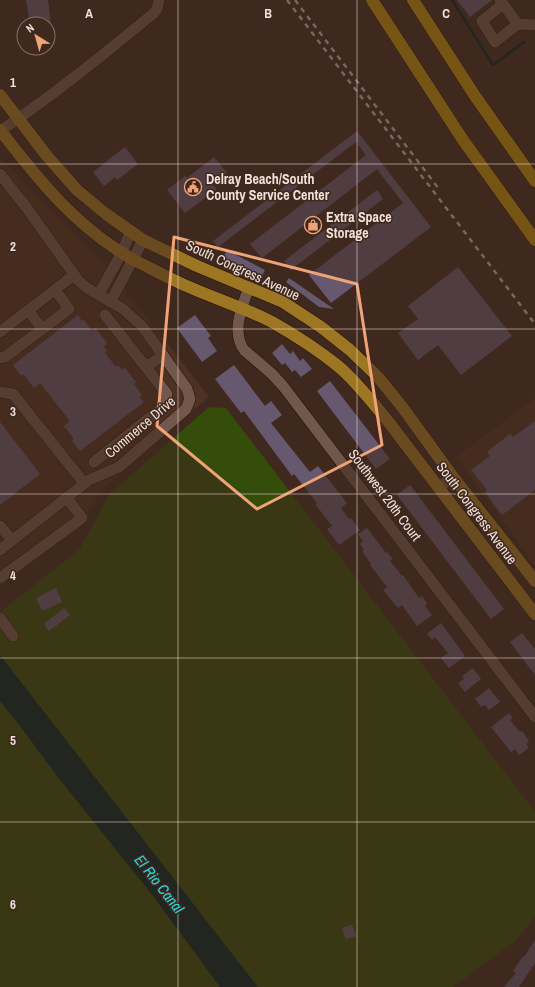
<svg xmlns="http://www.w3.org/2000/svg" width="535" height="987" viewBox="0 0 535 987" font-family="'Archivo Narrow',sans-serif">
<style>
.built{fill:#4d3123}
.green{fill:#344d0a}
.water{fill:#002325}
.lines{fill:none;stroke-linecap:round;stroke-linejoin:round}
.stream{stroke:#002325;stroke-width:2.5}
.building{fill:#65586f}
.minor-casing{stroke:#251006;stroke-width:12}
.major-casing{stroke:#251006;stroke-width:13}
.highway-casing{stroke:#251006;stroke-width:13}
.minor{stroke:#72574c;stroke-width:11}
.major{stroke:#9d7624;stroke-width:12}
.highway{stroke:#b98a09;stroke-width:12}
.rail{stroke:#c2b0a8;stroke-width:2.5;stroke-dasharray:5 5;stroke-linecap:butt}
.marked{fill:none;stroke:#efa377;stroke-width:3;stroke-linejoin:round}
.grid{fill:none;stroke:#f0e0d9;stroke-width:1;stroke-opacity:0.55}
.labels{text-anchor:middle;stroke-width:3;stroke-linejoin:round;paint-order:stroke}
.poi-label{font-size:14px;font-weight:bold;fill:#f0e0d9;stroke:#3f281d;text-anchor:start}
.street-label{font-size:14px;fill:#f0e0d9;stroke:#3f281d}
.water-label{font-size:15px;font-style:italic;fill:#28dbe2;stroke:#3f281d}
.grid-label{font-size:13px;text-anchor:middle;font-weight:bold;fill:#f0e0d9;stroke:#3f281d;stroke-width:3;stroke-linejoin:round;paint-order:stroke}
</style>
<rect width="100%" height="100%" fill="#3f281d"/>
<g class="built">
<path d="M0 158 105 264 209 397 101 490 84 522 0 584Z"/>
<path d="M535 398V566L456 457Z"/>
</g>
<path class="green" d="M209 407 226 408 535 812V917L515 941 453 987H0V612L79 550 110 494Z"/>
<path class="water" d="M0 655 258 987H220L153 896 57 776 23 730 0 701Z"/>
<g class="lines">
<path class="stream" d="M452 0 493 65 524 42"/>
</g>
<g class="building">
<path d="M26 0H48L51 24H30Z"/>
<path d="M457 0H492L470 17Z"/>
<path d="M357 131 431 227 331 303 309 275 403 203 377 169 262 258 250 244 366 155 356 142 218 247 213 241Z"/>
<path d="M125 147 138 164 117 180 115 177 104 186 93 172Z"/>
<path d="M214 157 227 173 212 184 217 189 185 213 167 190 185 176 187 178Z"/>
<path d="M377 190 383 199 291 270 284 261Z"/>
<path d="M227 250 265 270 261 278 223 258Z"/>
<path d="M458 267 512 336 461 375 438 345 418 360 398 333 418 319 408 306Z"/>
<path d="M289 278 334 309 319 307 286 282Z"/>
<path d="M78 315 82 321 84 320 92 331 95 328 107 343 104 346 107 351 105 353 116 367 118 365 122 370 125 368 136 382 134 384 142 395 139 397 144 402 80 451 72 441 74 439 64 426 70 421 40 383 34 388 23 374 21 376 13 365Z"/>
<path d="M195 315 211 336 208 338 217 351 202 362 177 328Z"/>
<path d="M282 344 290 354 293 351 300 361 303 358 312 369 301 377 295 370 292 372 285 363 282 365 272 353Z"/>
<path d="M234 365 265 406 271 401 282 415 271 423 310 472 318 466 347 503 341 508 349 519 351 518 360 530 339 545 327 529 332 526 315 504 317 503 294 474 292 476 244 411 241 413 215 379Z"/>
<path d="M330 381 390 459 376 469 317 391Z"/>
<path d="M535 421V490L502 515 485 492 487 490 471 470 490 456 487 452 510 434 513 437Z"/>
<path d="M0 422 40 474 0 505Z"/>
<path d="M410 485 504 609 491 619 397 495Z"/>
<path d="M367 528 386 553 387 552 393 559 390 561 402 576 403 575 419 598 422 596 427 604 425 606 432 615 417 626 402 605 398 608 383 590 387 587 370 565 371 564 362 551 364 550 360 544 363 541 358 534Z"/>
<path d="M56 588 62 602 42 611 36 598Z"/>
<path d="M64 608 70 615 49 631 44 624Z"/>
<path d="M441 623 465 656 449 668 441 658 448 653 435 637 432 640 427 634Z"/>
<path d="M522 633 535 649V675L510 642Z"/>
<path d="M473 668 481 679 465 692 458 683 464 679 462 676Z"/>
<path d="M489 688 500 702 489 710 485 705 481 707 475 699Z"/>
<path d="M509 713 513 718 510 720 520 732 522 731 529 741 526 744 529 748 519 755 515 749 511 752 491 727Z"/>
<path d="M352 925 356 936 346 939 342 928Z"/>
<path d="M535 940V963L519 987H504L516 973 513 971 523 956 524 957Z"/>
</g>
<g class="lines">
<g class="minor-casing">
<g id="minor">
<path d="M500 0 518 24 535 25"/>
<path d="M503 4 482 21 495 42 518 24"/>
<path d="M0 131C54 95 104 54 154 13L157 9 159 0"/>
<path d="M0 174 26 207 78 280 87 288 123 309 142 326 187 389 190 399 186 409 119 467 89 480 0 550"/>
<path d="M249 287C242 307 231 331 244 350L272 374 283 386 535 717"/>
<path d="M99 294 122 252 131 231"/>
<path d="M111 301 143 240"/>
<path d="M28 310 42 329"/>
<path d="M0 332 74 275"/>
<path d="M0 358 5 357 69 309 55 290"/>
<path d="M146 367 163 355"/>
<path d="M0 392 13 394 84 483"/>
<path d="M94 462 163 407 166 402 167 394 105 315"/>
<path d="M438 488 453 477"/>
<path d="M0 526 12 540"/>
<path d="M0 578 82 518 67 498"/>
<path d="M0 618 13 636"/>
</g>
</g>
<g class="major-casing">
<g id="major">
<path d="M0 95 47 156 77 190 106 214 143 240 197 266 283 302 321 327 350 350 379 378 403 408 453 477 535 581"/>
<path d="M0 130C39 181 77 228 134 260 152 269 170 279 189 287 216 299 245 308 272 322 295 335 318 350 338 366 356 381 372 402 387 420L535 614"/>
</g>
</g>
<g class="highway-casing">
<g id="highway">
<path d="M372 0 463 140 535 240"/>
<path d="M413 0 475 96 535 181"/>
</g>
</g>
<use href="#minor" class="minor"/>
<use href="#major" class="major"/>
<use href="#highway" class="highway"/>
<g class="rail">
<path d="M287 0 535 324"/>
<path d="M295 0 439 189"/>
</g>
</g>
<path d="M0 0H535V987H0ZM174 237 357 284 382 445 257 509 157 426Z" fill="#3f281d" fill-opacity=".55" fill-rule="evenodd"/>
<path class="marked" d="M174 237 357 284 382 445 257 509 157 426Z"/>
<path class="grid" d="M178 0V987M357 0V987M0 164H535M0 329H535M0 494H535M0 658H535M0 822H535"/>
<defs>
<g id="civic-ring" transform="scale(0.9)"><circle r="9.5" fill="#3f281d" stroke="#efa377" stroke-width="1.5"/><path d="M-.6-6.5H3V-4.5H.6V-3L4-1V1h2V6H-6V1h2V-1L-.6-3ZM-1.2 2.5V6h2.4V2.5Z" fill="#efa377"/></g>
<g id="shop-ring" transform="scale(0.9)"><circle r="9.5" fill="#3f281d" stroke="#efa377" stroke-width="1.5"/><path d="M-5-2.5h2.3a2.7 3.5 0 0 1 5.4 0H5L5.5 6h-11ZM-1.5-2.5h3a1.5 2.3 0 0 0-3 0Z" fill="#efa377"/></g>
</defs>
<g fill-rule="evenodd">
<use href="#civic-ring" x="193" y="187"/>
<use href="#shop-ring" x="313" y="225"/>
</g>
<g class="labels">
<g class="poi-label">
<text x="206" y="184">Delray Beach/South<tspan x="206" dy="16">County Service Center</tspan></text>
<text x="326" y="222">Extra Space<tspan x="326" dy="16">Storage</tspan></text>
</g>
<g class="street-label">
<text transform="translate(243 270) rotate(25)" y="5">South Congress Avenue</text>
<text transform="translate(140 427) rotate(-40)" y="5">Commerce Drive</text>
<text transform="translate(385 495) rotate(53)" y="5">Southwest 20th Court</text>
<text transform="translate(477 513) rotate(53)" y="5">South Congress Avenue</text>
</g>
<g class="water-label">
<text transform="translate(159 884) rotate(52)" y="5">El Rio Canal</text>
</g>
</g>
<g class="grid-label">
<text x="89" y="18">A</text>
<text x="268" y="18">B</text>
<text x="446" y="18">C</text>
<text x="13" y="87">1</text>
<text x="13" y="251">2</text>
<text x="13" y="416">3</text>
<text x="13" y="580">4</text>
<text x="13" y="745">5</text>
<text x="13" y="909">6</text>
</g>
<g transform="translate(36 36) rotate(323)"><circle r="19" fill="#3f281d" stroke="#867268"/>
<path d="M0-3L7 15L0 10L-7 15Z" fill="#efa377"/>
<text y="-6" font-size="11" font-weight="bold" text-anchor="middle" fill="#f0e0d9">N</text>
</g>
</svg>
